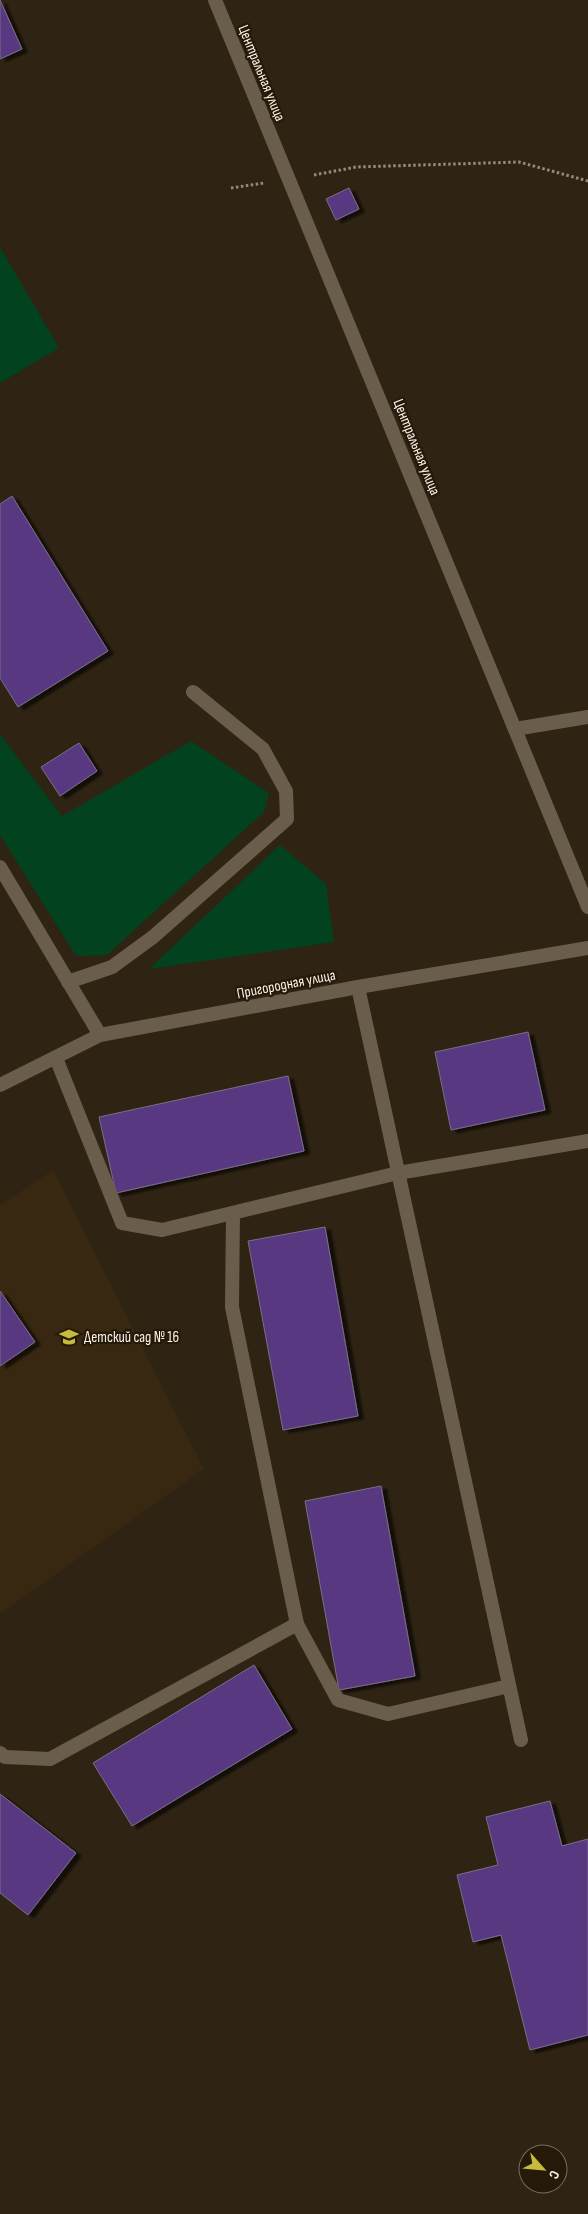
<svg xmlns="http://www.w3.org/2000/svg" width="588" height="2214" viewBox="0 0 588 2214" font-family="'Sofia Sans Condensed',sans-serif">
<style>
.built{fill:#382711}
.green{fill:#02421f}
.building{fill:#593781;stroke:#787085;filter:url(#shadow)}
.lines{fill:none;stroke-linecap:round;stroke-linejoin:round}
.path{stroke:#948a7d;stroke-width:3;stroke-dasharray:2.5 2.5;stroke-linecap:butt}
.service{stroke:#6b5d4b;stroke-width:14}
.minor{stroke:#6b5d4b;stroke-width:14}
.secondary{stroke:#6b5d4b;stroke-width:14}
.labels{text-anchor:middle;stroke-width:4.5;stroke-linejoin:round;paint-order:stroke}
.street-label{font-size:15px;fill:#faf1e7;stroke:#251909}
.poi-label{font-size:15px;fill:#faf1e7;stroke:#251909;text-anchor:start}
</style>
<defs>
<filter id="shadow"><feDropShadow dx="5.5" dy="3" stdDeviation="1" flood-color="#0009"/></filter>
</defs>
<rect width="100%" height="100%" fill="#2f2313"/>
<path class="built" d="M53 1170 204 1469 0 1614V1205Z"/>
<g class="green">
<path d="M0 247 59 348 0 383Z"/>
<path d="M0 734 62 816 191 741 269 793 264 812 107 955 76 956 0 835Z"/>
<path d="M280 845 326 884 334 942 149 969Z"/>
</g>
<g class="building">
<path d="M0 0 22 49 0 59Z"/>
<path d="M349 188 359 209 336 220 326 199Z"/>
<path d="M12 496 108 651 18 707 0 678V504Z"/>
<path d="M79 743 97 771 60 796 41 767Z"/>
<path d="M528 1032 545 1110 451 1130 435 1052Z"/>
<path d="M288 1076 304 1151 116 1193 99 1117Z"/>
<path d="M325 1227 358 1416 283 1430 248 1241Z"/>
<path d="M0 1291 35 1342 0 1366Z"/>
<path d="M381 1486 415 1676 339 1690 305 1501Z"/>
<path d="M254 1665 292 1729 132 1826 93 1763Z"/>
<path d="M0 1794 76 1853 28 1915 0 1893Z"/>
<path d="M550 1801 562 1846 588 1839V2035L530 2050 501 1935 473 1942 457 1875 498 1865 486 1817Z"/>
</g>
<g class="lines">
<g class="path">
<path d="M314 175 356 167 519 162 588 181"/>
<path d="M231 188 264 183"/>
</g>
<g class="service">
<path d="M515 729 588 717"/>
<path d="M0 867 100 1035"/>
<path d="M68 982 112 967 153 937 287 819 286 791 263 749 193 692"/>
<path d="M358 987 521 1740"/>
<path d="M56 1058 122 1223 162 1230 398 1173 588 1141"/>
<path d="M297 1624 338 1700 388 1714 509 1686"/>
<path d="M0 1753 5 1757 50 1759 297 1624 232 1307 233 1213"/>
</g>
<path class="minor" d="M215 0 588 907"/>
<path class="secondary" d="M0 1085 100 1035 358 987 588 948"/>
</g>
<defs>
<g id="school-bare" transform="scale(1.5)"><path d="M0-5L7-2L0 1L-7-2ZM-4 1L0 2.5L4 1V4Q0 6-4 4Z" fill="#c7bb3c" stroke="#251909" stroke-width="2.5" paint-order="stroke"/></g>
</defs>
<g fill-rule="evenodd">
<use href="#school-bare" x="69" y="1337"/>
</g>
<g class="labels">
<g class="street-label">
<text transform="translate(262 73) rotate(68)" y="5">Центральная улица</text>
<text transform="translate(417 447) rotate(68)" y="5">Центральная улица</text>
<text transform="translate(286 984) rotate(-11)" y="5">Пригородная улица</text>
</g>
<g class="poi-label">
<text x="84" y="1342">Детский сад № 16</text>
</g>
</g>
<g transform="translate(543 2169) rotate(117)"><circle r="24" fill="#251909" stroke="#7a6f62"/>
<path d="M0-4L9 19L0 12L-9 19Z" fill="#c7bb3c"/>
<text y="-8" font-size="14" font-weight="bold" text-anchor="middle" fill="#faf1e7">С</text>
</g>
</svg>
